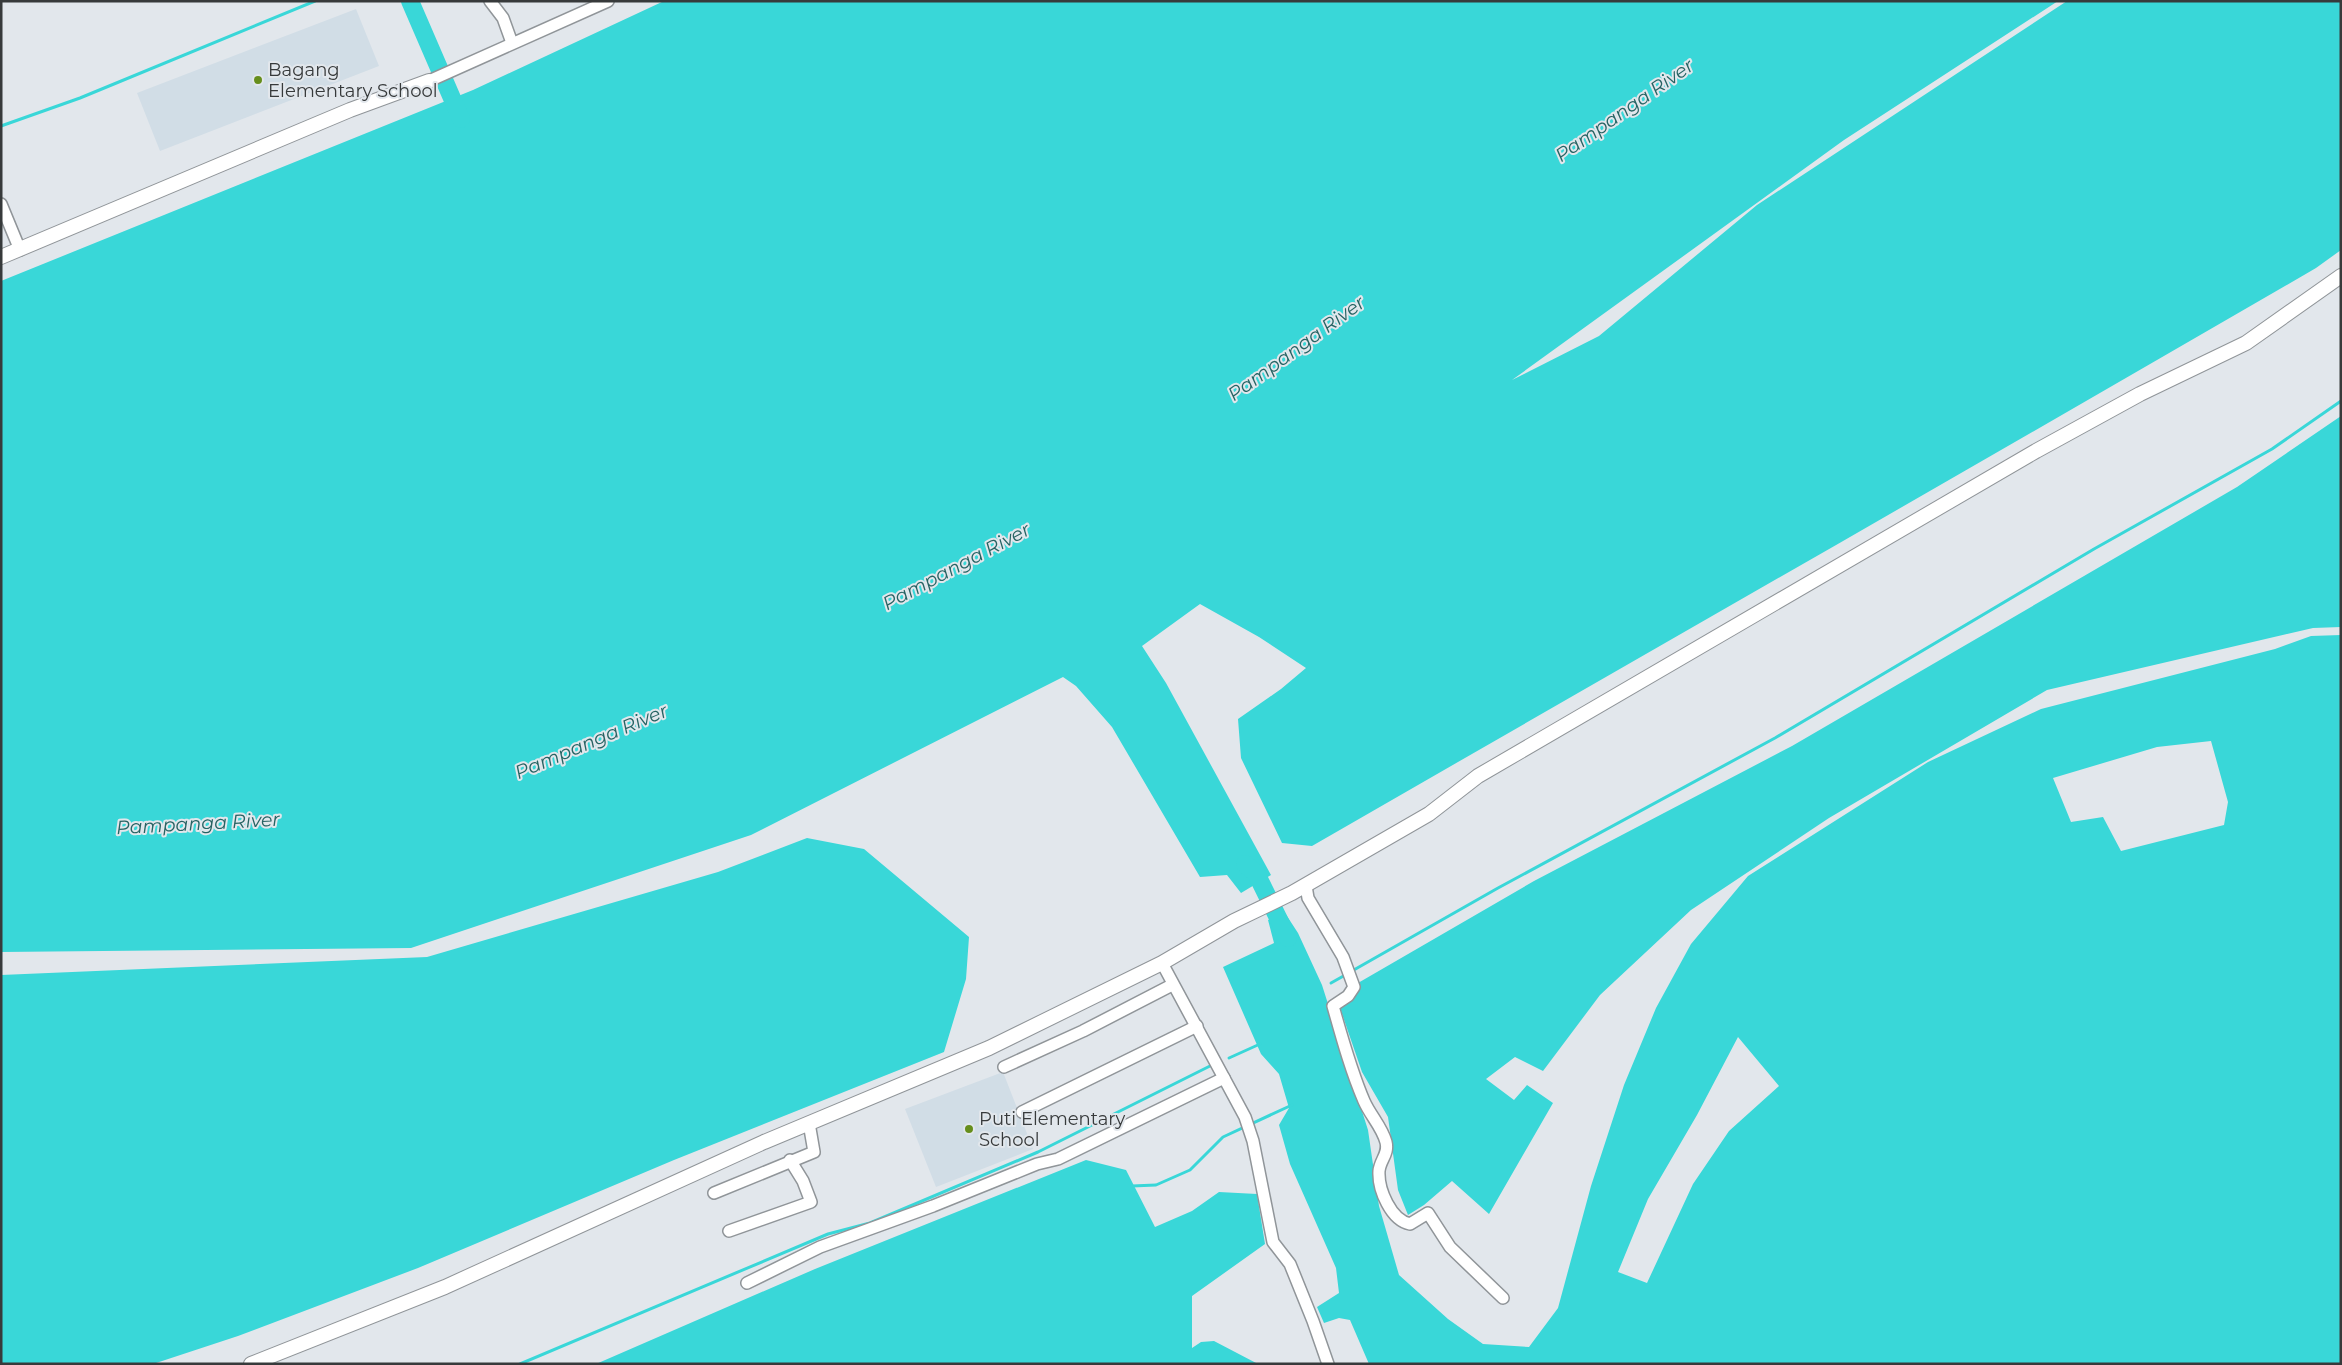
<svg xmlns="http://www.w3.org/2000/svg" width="2342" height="1365" viewBox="0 0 2342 1365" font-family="Montserrat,sans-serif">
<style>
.built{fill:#d1dde6}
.water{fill:#39d7d8;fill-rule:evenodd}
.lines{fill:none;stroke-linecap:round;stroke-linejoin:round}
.stream{stroke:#39d7d8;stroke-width:3}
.river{stroke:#39d7d8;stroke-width:18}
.minor-casing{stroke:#909599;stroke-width:14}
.tertiary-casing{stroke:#909599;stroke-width:16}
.minor{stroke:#fff;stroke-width:11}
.tertiary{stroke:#fff;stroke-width:14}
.poi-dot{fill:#668e1c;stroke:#e2e7ec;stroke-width:2}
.labels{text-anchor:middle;stroke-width:4;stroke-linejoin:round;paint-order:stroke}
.poi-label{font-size:18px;fill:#373a3b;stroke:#e2e7ec;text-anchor:start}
.water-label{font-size:19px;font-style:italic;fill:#266363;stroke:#e2e7ec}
</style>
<rect width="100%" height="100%" fill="#e2e7ec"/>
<g class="built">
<path d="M356 9 379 66 160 151 137 93Z"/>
<path d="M1003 1072 1033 1149 936 1187 905 1109Z"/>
</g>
<g class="water">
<path d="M664 1H2058L1844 140 1512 380 1599 336 1757 205 2067 1H2341V250L2316 268C1982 462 1647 653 1312 846L1282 843 1241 758 1238 719 1281 689 1306 668 1259 637 1200 604 1142 646 1166 683 1271 875 1241 893 1227 875 1200 877 1112 727 1076 686 1063 677 751 835 411 948 1 952V281L473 90Z"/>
<path d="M2341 416V627L2313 628 2047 690 1829 818 1691 910 1600 995 1543 1071 1515 1057 1486 1079 1514 1100 1527 1085 1553 1103 1489 1214 1452 1181 1424 1205 1408 1215 1398 1190 1388 1117 1362 1072 1340 1008 1354 999 1358 983 1534 881 1792 746 2237 487Z"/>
<path d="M2341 635V1364H1369L1350 1320 1339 1318 1324 1323 1317 1307 1339 1293 1336 1268 1290 1164 1279 1125 1289 1108 1279 1074 1261 1054 1223 967 1274 943 1268 920 1285 913 1298 933 1322 985 1368 1130 1379 1206 1399 1275 1448 1319 1483 1344 1529 1347 1558 1308 1591 1186 1624 1085 1656 1008 1691 944 1748 876 1928 762 2041 709 2275 649 2311 636ZM2211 741 2228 802 2224 825 2121 851 2103 817 2071 822 2053 778 2157 747ZM1738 1037 1779 1086 1729 1131 1693 1184 1647 1283 1618 1272 1648 1199 1697 1115Z"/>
<path d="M807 838 864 849 969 937 966 979 944 1052 674 1160 418 1268 238 1336 153 1364H1V975L427 957 718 872Z"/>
<path d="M1086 1160 1126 1170 1155 1227 1192 1211 1219 1192 1257 1194 1265 1244 1192 1296V1348L1201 1342 1214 1341 1258 1364H596L815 1269Z"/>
</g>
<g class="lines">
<g class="stream">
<path d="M1 126 80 98 315 1"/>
<path d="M1352 971 1498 888 1775 738 2094 549 2272 449 2341 401"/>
<path d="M1331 983 1347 974"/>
<path d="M1229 1058 1260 1044"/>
<path d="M1132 1186 1156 1185 1190 1170 1223 1137 1292 1105"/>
<path d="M520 1364 828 1234 870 1223 1038 1152 1214 1064"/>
</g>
<g class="river">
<path d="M410 1 461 119"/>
<path d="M1245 864 1256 873 1288 938"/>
</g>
<g class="minor-casing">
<g id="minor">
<path d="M490 1 503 18 512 43"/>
<path d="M429 81 608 1"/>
<path d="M1 204 20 250"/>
<path d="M1306 886 1308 898 1343 957 1354 987 1348 996 1333 1006C1342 1038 1351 1071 1364 1101 1370 1115 1382 1127 1386 1142 1389 1154 1380 1160 1379 1171 1378 1190 1391 1220 1410 1224L1428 1213 1450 1247 1503 1298"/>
<path d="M1162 963 1245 1117 1253 1141 1273 1242 1290 1264 1313 1321 1328 1364"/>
<path d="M1004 1067 1083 1031 1172 985"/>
<path d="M1022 1112 1197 1026"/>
<path d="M714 1193 814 1152 809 1123"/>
<path d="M729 1231 811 1202 803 1181 790 1160"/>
<path d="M747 1283 820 1247 933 1206 1037 1164 1058 1159 1224 1078"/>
</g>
</g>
<g class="tertiary-casing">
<g id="tertiary">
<path d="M1 257 350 110 429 81"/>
<path d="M251 1364 445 1287 764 1142 989 1048 1162 963 1234 921 1292 893 1429 814 1478 776 2036 451 2140 394 2246 343 2341 276"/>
</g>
</g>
<use href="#minor" class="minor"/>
<use href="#tertiary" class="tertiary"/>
</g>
<g class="poi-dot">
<circle cx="258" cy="80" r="5"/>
<circle cx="969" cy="1129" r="5"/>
</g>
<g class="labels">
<g class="poi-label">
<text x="268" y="76">Bagang<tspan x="268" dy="21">Elementary School</tspan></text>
<text x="979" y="1125">Puti Elementary<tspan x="979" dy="21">School</tspan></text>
</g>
<g class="water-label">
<text transform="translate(1624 110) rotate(-35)" y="7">Pampanga River</text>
<text transform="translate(1296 348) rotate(-36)" y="7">Pampanga River</text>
<text transform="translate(956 566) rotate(-28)" y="7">Pampanga River</text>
<text transform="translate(591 741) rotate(-23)" y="7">Pampanga River</text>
<text transform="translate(198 823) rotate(-3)" y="7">Pampanga River</text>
</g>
</g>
<rect width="2342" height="1365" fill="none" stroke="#373a3b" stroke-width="5"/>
</svg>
